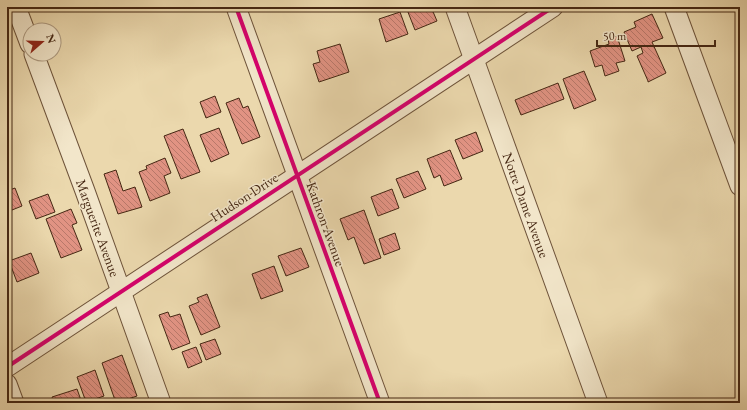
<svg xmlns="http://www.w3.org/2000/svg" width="747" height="410" viewBox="0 0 747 410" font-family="'EB Garamond',serif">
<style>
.building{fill:url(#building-back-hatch);stroke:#452713}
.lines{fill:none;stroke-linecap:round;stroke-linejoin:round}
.minor-casing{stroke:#6e533a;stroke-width:21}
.minor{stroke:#f2e6ca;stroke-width:19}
.cycleway-casing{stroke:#f2e6ca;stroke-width:6}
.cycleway{stroke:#d6006c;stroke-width:4}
.labels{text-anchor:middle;stroke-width:3;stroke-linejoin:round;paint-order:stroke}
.street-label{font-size:14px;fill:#452713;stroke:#f2e6ca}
</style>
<defs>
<pattern id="building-back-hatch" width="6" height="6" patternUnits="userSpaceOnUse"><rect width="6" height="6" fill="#e19383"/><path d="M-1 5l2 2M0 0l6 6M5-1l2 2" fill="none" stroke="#b8786a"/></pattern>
</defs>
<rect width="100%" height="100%" fill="#ebd8ad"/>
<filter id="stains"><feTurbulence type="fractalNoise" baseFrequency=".005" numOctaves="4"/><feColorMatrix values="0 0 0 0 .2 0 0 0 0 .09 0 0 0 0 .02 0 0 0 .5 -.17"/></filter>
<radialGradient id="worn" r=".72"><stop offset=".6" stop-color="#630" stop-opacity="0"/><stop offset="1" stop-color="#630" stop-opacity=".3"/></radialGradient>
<g class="building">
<path d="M406 7H431L437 21 415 30Z"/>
<path d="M400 12 408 34 386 42 379 19Z"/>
<path d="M652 14 663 38 652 42 666 73 648 82V81L637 56 643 53 641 47 632 51 624 32 636 27 634 22Z"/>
<path d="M617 36 625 61 616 63 619 71 605 76 602 65 595 67 590 51 609 44 608 39Z"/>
<path d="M340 44 349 72 319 82 313 64 320 62 317 51Z"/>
<path d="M584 71 596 100 574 109 563 79Z"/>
<path d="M558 83 564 99 521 115 515 100Z"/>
<path d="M215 96 221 112 206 118 200 102Z"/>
<path d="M239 98 243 108 248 106 260 137 242 144 226 103Z"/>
<path d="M219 128 229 154 211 162 200 135Z"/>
<path d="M183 129 200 172 181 179 164 136Z"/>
<path d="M476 132 483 151 463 159 455 140Z"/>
<path d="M450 150 462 179 444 186 440 175 434 178 427 159Z"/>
<path d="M165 158 171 173 164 176 170 193 150 201 139 172 147 169 146 166Z"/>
<path d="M116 170 123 191 135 187 142 207 118 214 104 174Z"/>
<path d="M418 171 426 189 404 198 396 179Z"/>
<path d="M15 188 22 206 7 212V191Z"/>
<path d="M392 189 399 208 378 216 371 197Z"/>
<path d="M48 194 55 212 36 219 29 201Z"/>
<path d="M71 209 77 223 72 225 82 250 61 258 46 219Z"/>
<path d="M364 210 381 258 364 264 354 237 348 240 340 219Z"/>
<path d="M395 233 400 249 384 255 379 239Z"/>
<path d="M301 248 309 267 286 276 278 256Z"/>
<path d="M31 253 39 273 17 282 9 261Z"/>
<path d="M274 266 283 291 261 299 252 274Z"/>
<path d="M207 294 220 327 201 335 189 306 199 302 197 298Z"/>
<path d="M168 312 170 317 180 314 190 343 172 350 159 315Z"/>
<path d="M215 339 221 354 206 360 200 344Z"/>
<path d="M196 347 202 362 188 368 182 352Z"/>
<path d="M122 355 137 396 116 403 102 363Z"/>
<path d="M95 370 104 396 86 402 77 377Z"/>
<path d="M77 389 82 403H54L52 397Z"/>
</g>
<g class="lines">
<g class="minor-casing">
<g id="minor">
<path d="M16 7 30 44"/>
<path d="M236 7 380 403"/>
<path d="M455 7 598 403"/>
<path d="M674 7 740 186"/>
<path d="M34 54 85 191 161 403"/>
<path d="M7 367 553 7"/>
<path d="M7 384 14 403"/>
</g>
</g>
<use href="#minor" class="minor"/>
<g class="cycleway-casing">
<g id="cycleway">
<path d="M236 7 380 403"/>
<path d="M7 367 553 7"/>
</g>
</g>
<use href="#cycleway" class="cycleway"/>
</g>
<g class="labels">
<g class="street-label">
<text transform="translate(244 197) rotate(-33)" y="5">Hudson Drive</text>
<text transform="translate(526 205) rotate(70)" y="5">Notre Dame Avenue</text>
<text transform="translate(326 224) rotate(70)" y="5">Kathron Avenue</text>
<text transform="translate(98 228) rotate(70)" y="5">Marguerite Avenue</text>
</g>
</g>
<rect width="747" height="410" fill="none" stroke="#ebd8ad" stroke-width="24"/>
<rect x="8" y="8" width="731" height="394" fill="none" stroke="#452713" stroke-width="2"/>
<rect x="12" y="12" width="723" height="386" fill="none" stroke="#452713"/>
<g transform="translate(42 42) rotate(70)"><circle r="19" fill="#f2e6ca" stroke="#ad9a81"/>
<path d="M0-3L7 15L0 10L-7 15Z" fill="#8f2418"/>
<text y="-6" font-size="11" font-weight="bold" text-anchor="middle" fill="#452713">N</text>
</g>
<path d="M597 40v6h118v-6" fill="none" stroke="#452713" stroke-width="2"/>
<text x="603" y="40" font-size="12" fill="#452713" stroke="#f2e6ca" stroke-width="3" paint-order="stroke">50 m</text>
<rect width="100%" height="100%" filter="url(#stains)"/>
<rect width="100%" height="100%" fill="url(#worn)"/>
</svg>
